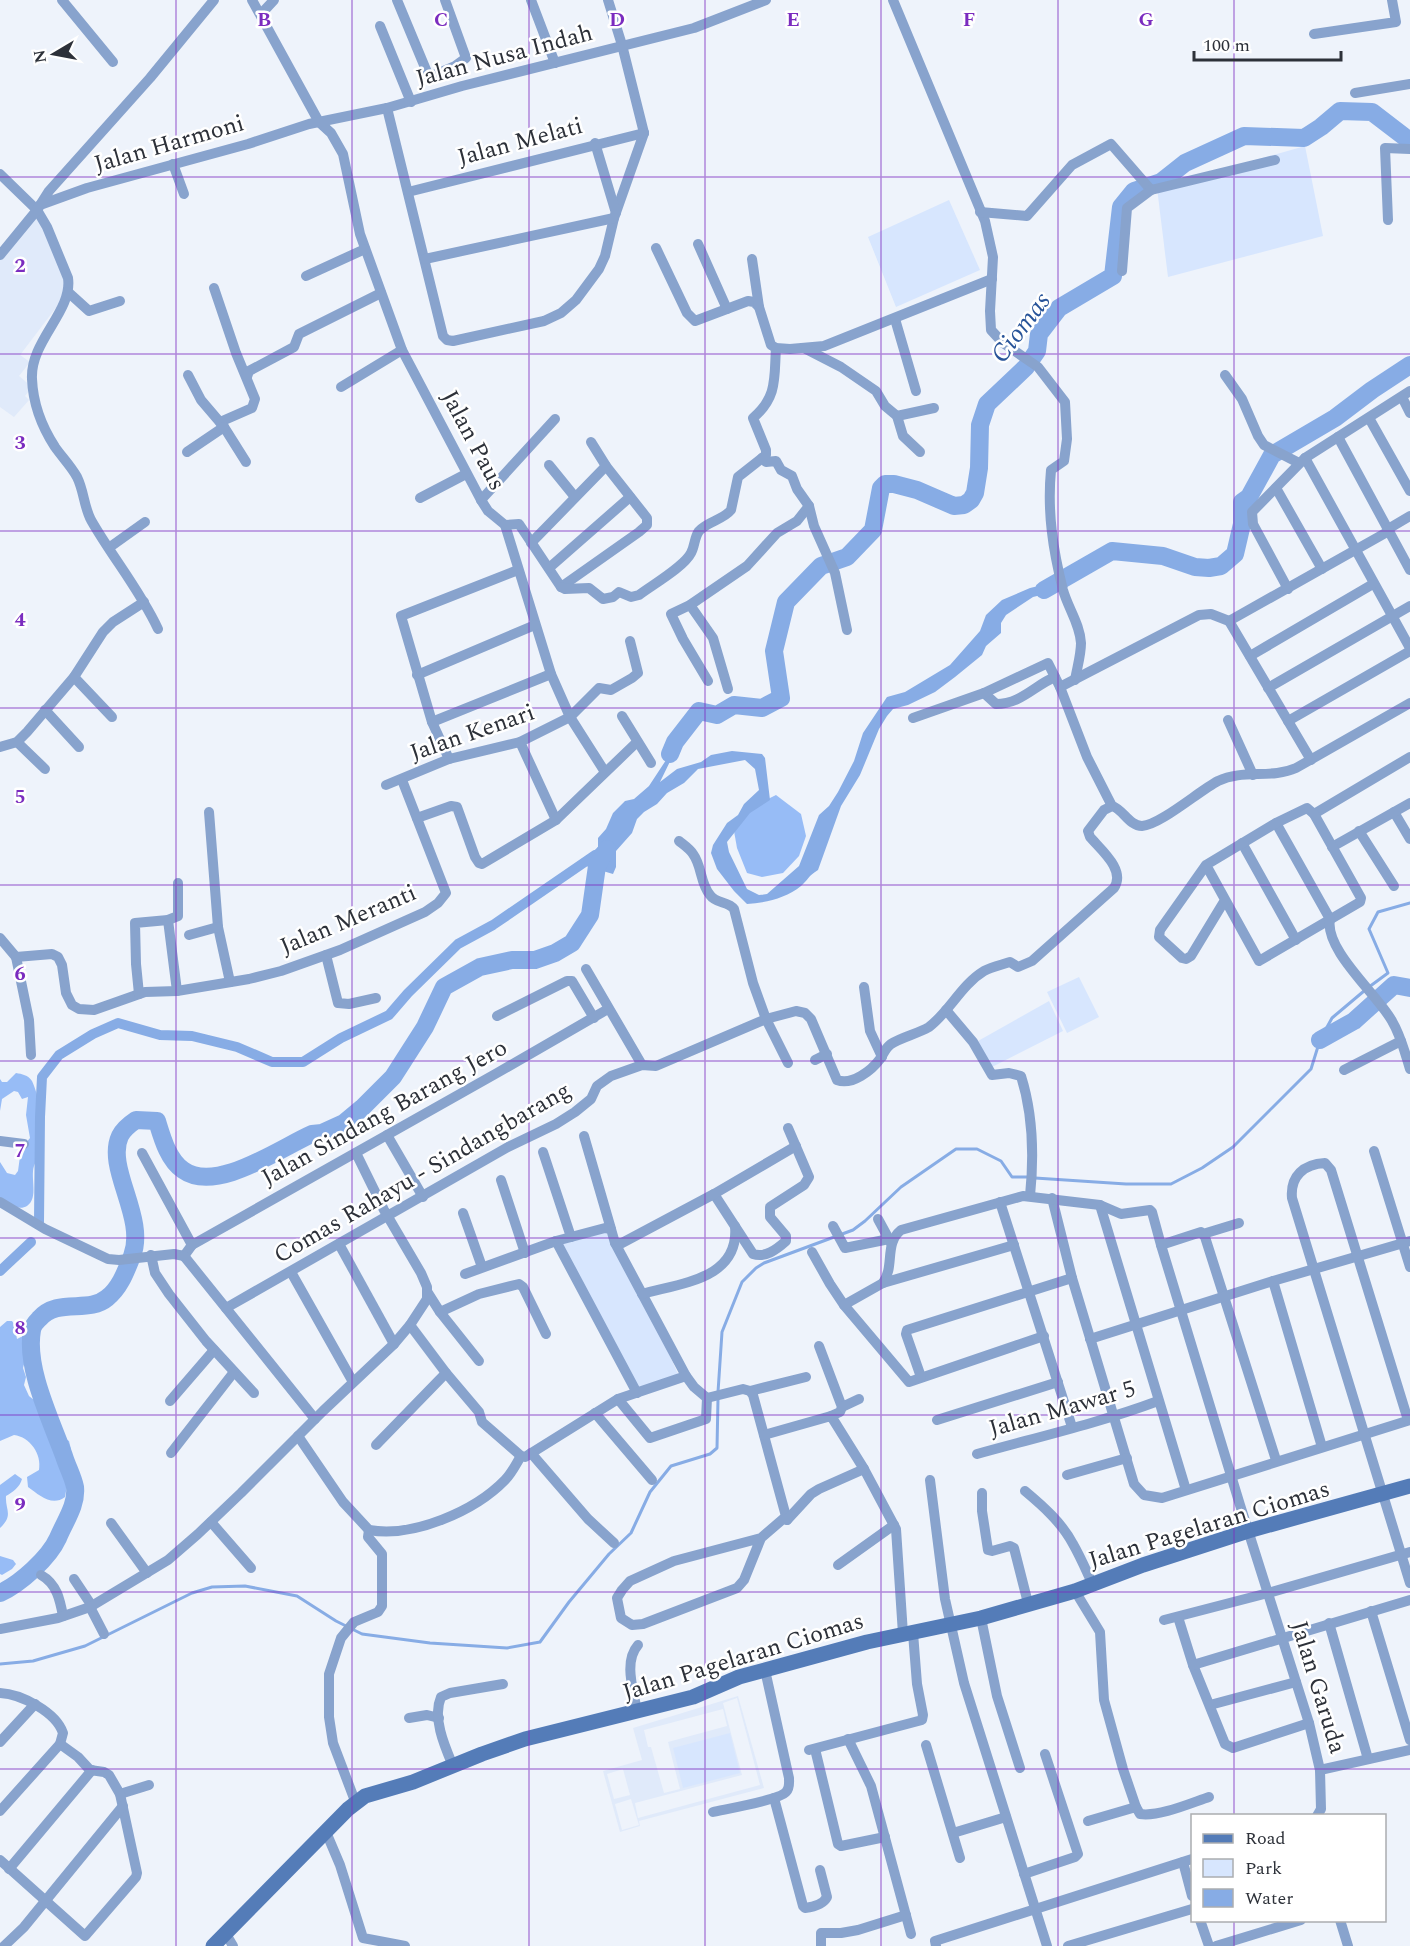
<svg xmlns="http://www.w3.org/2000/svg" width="1410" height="1946" viewBox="0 0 1410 1946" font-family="Spectral,serif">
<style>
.built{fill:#e0eafa;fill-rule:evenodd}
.green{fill:#d7e6fe}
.forest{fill:#97bcf6}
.water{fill:#87ace5}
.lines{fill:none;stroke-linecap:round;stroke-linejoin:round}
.stream{stroke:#87ace5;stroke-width:3}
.canal{stroke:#87ace5;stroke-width:10}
.river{stroke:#87ace5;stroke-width:18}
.minor{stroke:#88a3cd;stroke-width:10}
.secondary{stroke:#547cb8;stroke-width:15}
.grid{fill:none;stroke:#7b2cbf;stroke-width:1.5;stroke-opacity:0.55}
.labels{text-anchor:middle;stroke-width:5;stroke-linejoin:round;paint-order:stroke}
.street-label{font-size:24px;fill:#2d3139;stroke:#fff}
.water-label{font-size:26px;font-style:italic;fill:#285499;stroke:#fff}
.grid-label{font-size:20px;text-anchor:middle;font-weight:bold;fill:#7b2cbf;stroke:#fff;stroke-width:5;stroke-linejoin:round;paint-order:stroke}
</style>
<rect width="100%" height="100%" fill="#eef3fb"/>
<g class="built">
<path d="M37 212 68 288 61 301 20 355 30 362 19 376 32 387 25 396 29 400 14 417 0 407V259Z"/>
<path d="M738 1696 764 1788 639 1821 640 1826 620 1832 603 1771 642 1760 633 1728ZM737 1698 760 1785 638 1818 635 1803 742 1775 723 1703ZM723 1709 727 1726 668 1742 680 1789 664 1793 651 1747H648L644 1730ZM623 1769 630 1795 614 1799 607 1774ZM631 1799 639 1825 622 1830 615 1804Z"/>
</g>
<g class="green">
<path d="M1305 146 1323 236 1168 277 1157 188Z"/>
<path d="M949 200 980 270 896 307 868 237Z"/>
<path d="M1079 977 1099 1017 1067 1033 1047 992Z"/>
<path d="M1049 1001 1063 1031 990 1068 978 1041Z"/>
<path d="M603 1226 642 1294 678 1374 638 1390 557 1237Z"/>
<path d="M730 1733 740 1773 683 1788 673 1748Z"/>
</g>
<g class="forest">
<path d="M776 795 801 814 806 836 799 856 783 873 762 877 747 873 737 848 734 831 750 808Z"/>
<path d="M16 1073C22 1074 28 1075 32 1081 37 1091 45 1124 43 1135 42 1147 38 1156 34 1166 30 1178 39 1198 27 1206 19 1211 8 1204 0 1201V1162L7 1173 15 1175 18 1171 21 1149 30 1138 26 1115 28 1097 22 1099 18 1092 14 1091 2 1099 0 1111V1079L2 1082H7Z"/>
<path d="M7 1321H12L14 1324 17 1339 25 1335 30 1342 23 1368 26 1377 24 1385 29 1396 45 1409 51 1430 69 1441C75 1459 68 1478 65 1497 52 1507 39 1495 28 1487L27 1477 39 1470C42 1454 30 1437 14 1435L0 1441V1327Z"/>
<path d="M15 1474 22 1479C20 1487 13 1492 6 1496 5 1510 14 1515 0 1528V1485Z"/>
<path d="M0 1556 13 1560 16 1564 12 1569 2 1575 0 1574Z"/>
</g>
<path class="water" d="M1055 582 1057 591 1033 597 1006 615 1001 623V633L986 646 982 655 955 677 935 692 908 705 893 709 887 716 879 729 860 775 841 806 818 870C808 876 808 880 801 886 786 898 766 903 747 904L734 891 717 869 711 853 713 845 727 823 738 815 744 804 759 790 755 769 745 760 698 769 684 783 667 793 657 804 644 812 637 819 632 833 616 851V867L613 874 586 866V858L598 847V838L606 829 613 813 625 801 634 799 649 786 668 757 670 745 687 727 688 731 679 743 660 782 677 769 701 762 711 755 732 751 762 754 765 758 770 800 750 813 727 842 729 852 747 889 759 895 767 894 799 866 819 815 829 806 838 792 854 761 863 733 887 697 905 692 950 665 980 631 986 615 1002 600 1030 588Z"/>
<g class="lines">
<g class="stream">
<path d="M1369 987 1388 973 1369 929 1378 912 1410 903"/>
<path d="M1035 1178 1126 1184H1171L1202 1168 1233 1147 1311 1069 1320 1040 1332 1018 1364 991"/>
<path d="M718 1392 722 1332 742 1282 756 1268 764 1263 853 1230 865 1221 901 1187 956 1149H977L1001 1161 1012 1177H1028"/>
<path d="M0 1664 33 1661 85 1646 192 1593 212 1587 245 1586 297 1596 336 1621 362 1634 430 1643 507 1648 540 1642 569 1602 609 1554 631 1533 650 1492 671 1466 710 1454 717 1448 718 1399"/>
</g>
<g class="canal">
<path d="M39 1222 40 1117 42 1077 59 1055 93 1034 118 1023 160 1035 192 1036 237 1047 272 1062H303L341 1038 389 1015 408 993 458 944 493 925 595 855"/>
<path d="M0 1271 31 1242"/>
</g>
<g class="river">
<path d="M1044 590 1112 551 1163 556 1195 567 1209 568 1221 566 1235 554 1242 524V502L1249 497 1272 455 1335 418 1372 390 1410 365"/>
<path d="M670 754 675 742 699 711 717 715 734 705 762 708 781 698 774 651 786 602 821 566 847 557 873 530 881 488 885 484H894L917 490 954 506 964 505 971 500 975 493 979 468 980 425 987 404 1026 367 1037 351 1039 334 1059 308 1113 276 1121 207 1134 191 1161 182 1185 163 1244 136 1304 138 1321 127 1340 111 1372 112 1410 141"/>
<path d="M1320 1040 1354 1021 1394 985 1410 988"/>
<path d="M0 1593C20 1584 49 1558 58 1538 65 1521 77 1505 75 1487 73 1477 67 1466 64 1456 51 1420 25 1368 32 1330 33 1325 36 1322 39 1319 58 1297 88 1314 107 1298 120 1288 126 1271 132 1256 147 1218 105 1168 120 1136 123 1130 130 1124 136 1120L157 1121C162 1137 168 1160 183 1170 216 1194 280 1148 312 1134L322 1133 344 1123 362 1108 393 1077 425 1027 444 987 480 967 512 960H535L555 953 572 943 590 915 597 866 607 849"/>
</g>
<g class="minor">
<path d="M62 0 113 62"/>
<path d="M252 0 319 122 331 133 343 154 360 234 402 350 481 500 488 511 505 525 551 674 570 717 605 772"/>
<path d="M397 0 429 77 455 66 466 58 445 0"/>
<path d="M531 0 555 63"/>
<path d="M608 0 622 45 644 133"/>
<path d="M893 0 985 221 993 257 990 311 991 330 1003 343 1038 367 1065 402 1067 439 1064 461 1051 470C1047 512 1053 550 1063 590 1068 608 1080 624 1081 643 1081 655 1077 668 1075 680"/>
<path d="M261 14 274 0"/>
<path d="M380 26 411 102"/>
<path d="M1314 34 1396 22 1392 0"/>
<path d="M1355 93 1410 84"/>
<path d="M387 108 443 336 447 340 453 341 544 321 561 313 576 300 599 269 605 256 614 218 644 133"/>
<path d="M595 143 616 213"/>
<path d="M173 164 184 194"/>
<path d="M0 174 37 210 47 227 68 278C73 311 30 341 32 379 33 403 42 427 55 447 62 457 71 466 77 477 84 491 84 507 91 520 112 557 140 590 158 629"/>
<path d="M408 192 644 133"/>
<path d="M40 205 87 188 248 144 309 124 387 108 462 86 694 28 766 0"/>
<path d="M980 212 1027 216 1072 165 1111 144 1151 190 1275 160"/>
<path d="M1388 220 1385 148 1410 149"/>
<path d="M698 244 727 309"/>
<path d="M656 248 687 313 695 321 748 301 754 302 759 307 771 345 776 348 790 349 824 346 992 279"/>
<path d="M0 255 37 210 49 191 150 78 214 0"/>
<path d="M425 259 614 218"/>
<path d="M752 259 759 307"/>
<path d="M1122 271 1127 208 1151 190"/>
<path d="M306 276 365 249"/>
<path d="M214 288 236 353 255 399 252 408 220 422"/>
<path d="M68 292 89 311 120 301"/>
<path d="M895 319 916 391"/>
<path d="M806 349 841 367 876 391 885 406 897 416 903 436 920 452"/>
<path d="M188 375 201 400 224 427 246 462"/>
<path d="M1225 375 1242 399 1258 436 1264 445 1299 463"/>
<path d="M247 377 249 371 294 347 299 334 381 293"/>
<path d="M341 387 402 350"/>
<path d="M1402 397 1410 413"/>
<path d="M897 416 934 408"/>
<path d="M1369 418 1410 491"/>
<path d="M1338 437 1410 570"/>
<path d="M187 452 224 427"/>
<path d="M762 458 766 462 776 461 781 470 792 476 797 489 809 506 814 526 835 573 847 630"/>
<path d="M1305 458 1410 648"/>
<path d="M549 465 575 497"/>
<path d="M1276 488 1322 569"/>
<path d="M420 498 466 474"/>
<path d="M481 500 555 419"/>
<path d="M505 525 519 524 561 587 639 532 647 525V518L606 466 591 442"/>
<path d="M1388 529 1410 516"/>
<path d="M531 543 606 466"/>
<path d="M110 547 145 522"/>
<path d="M549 568 630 497"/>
<path d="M561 587 565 589 589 588 603 599 613 597 619 592 631 597 639 595C652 585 684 567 691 553 695 546 694 538 699 531 708 521 723 520 731 510L738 477 766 455V450L753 418C778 397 774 377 776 348"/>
<path d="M1288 589 1253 524 1252 512 1305 458 1410 391"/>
<path d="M690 605 713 638 728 689"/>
<path d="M1229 621 1389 531"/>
<path d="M1229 621 1311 760"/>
<path d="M1250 656 1373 584"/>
<path d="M417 675 535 625"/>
<path d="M74 677 112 717"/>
<path d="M708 681 683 639 671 614 690 605 747 566 777 533 797 521 809 506"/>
<path d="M1060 687 1199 615 1211 614 1229 621"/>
<path d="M1268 688 1410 606"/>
<path d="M984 693 996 704C1021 704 1035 685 1055 677"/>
<path d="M45 710 79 747"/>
<path d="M622 716 651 763"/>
<path d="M913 718 984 693 1048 663 1060 687 1087 757 1112 806C1123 809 1129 826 1142 826 1160 825 1199 791 1218 781 1243 769 1271 779 1296 768L1410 703"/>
<path d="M1228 720 1253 775"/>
<path d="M1288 721 1410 651"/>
<path d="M432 722 551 674"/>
<path d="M17 742 45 769"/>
<path d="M520 742 556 820"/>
<path d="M0 747 17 742 27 732 74 677 103 632 113 622 144 602"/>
<path d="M449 759 432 722 401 616 518 570"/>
<path d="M386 785 449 759 520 742 570 717 599 688 611 690 632 678 638 673 630 641"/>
<path d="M209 812 218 927 230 982"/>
<path d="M1394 812 1410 839"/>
<path d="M1314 814 1410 757"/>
<path d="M417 818 451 806 457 807 475 857 479 863 482 864 556 820 637 742"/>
<path d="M1276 823 1330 919"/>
<path d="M1359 831 1394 886"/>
<path d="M679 841C684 845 690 849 693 854 702 866 700 883 710 895 716 904 728 901 734 909L753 983 766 1019 788 1063"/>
<path d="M1242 843 1296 940"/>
<path d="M1332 847 1410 803"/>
<path d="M1206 865 1259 961 1360 902 1361 898 1314 814 1307 808 1276 823 1206 865 1160 930 1159 937 1182 958 1186 959 1191 956 1225 900"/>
<path d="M1330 919C1324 950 1378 995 1392 1021 1401 1036 1405 1053 1410 1069"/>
<path d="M168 920 177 991"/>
<path d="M189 935 218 927"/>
<path d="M0 938 16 957 29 1020 31 1055"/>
<path d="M326 955 338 1003 349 1004 376 998"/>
<path d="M16 957 52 954 58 957 62 965 66 993 72 1005 79 1009 94 1010 145 992 177 991 249 979 281 971 340 950 425 912 438 903 446 893 402 780"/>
<path d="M586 969 642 1065"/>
<path d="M864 987 870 1031 882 1057"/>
<path d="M139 994 136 964 135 923 168 920 178 916V883"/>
<path d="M946 1010 973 1042 992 1075 1009 1073 1021 1076C1033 1114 1034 1157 1030 1196"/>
<path d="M497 1016 567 981H572L594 1018"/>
<path d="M815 1060 827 1054"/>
<path d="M1344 1070 1401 1041"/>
<path d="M387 1135 423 1197"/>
<path d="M584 1136 611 1229"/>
<path d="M0 1141 24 1144"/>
<path d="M1374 1151 1410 1267"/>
<path d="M543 1152 571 1237"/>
<path d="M142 1153 192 1245"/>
<path d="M501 1180 525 1253"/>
<path d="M714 1194 753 1254C765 1258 776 1250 786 1241V1236L770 1217V1207L804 1185 809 1177 788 1128"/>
<path d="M1052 1198 1072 1278 1134 1484 1144 1495 1162 1498 1410 1420"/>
<path d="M0 1202 45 1229 108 1259 119 1260 174 1254 184 1256"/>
<path d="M1000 1202 1072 1427"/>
<path d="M1100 1205 1186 1490"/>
<path d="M463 1213 482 1267"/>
<path d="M878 1219 891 1243"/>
<path d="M833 1226 845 1248 889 1239"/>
<path d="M1203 1234 1239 1223"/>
<path d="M556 1241 637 1393"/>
<path d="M615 1243 686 1376 694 1387 707 1398 706 1419 650 1438 618 1399"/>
<path d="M339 1244 394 1344"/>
<path d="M1161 1245 1240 1505 1309 1723 1320 1770 1410 1750"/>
<path d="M812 1252 830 1284 844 1305 909 1382 1044 1336"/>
<path d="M151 1255 155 1273 169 1294 206 1341 254 1393"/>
<path d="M184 1256 192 1245 497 1073 608 1009"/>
<path d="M184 1256 315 1419"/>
<path d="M291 1272 353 1382"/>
<path d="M465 1274 556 1241 605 1228 611 1229 615 1243H622L714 1194 796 1146"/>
<path d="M1273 1281 1322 1447"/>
<path d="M883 1283C895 1266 884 1244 901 1230L1023 1196 1100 1205 1121 1214 1150 1210 1152 1212 1161 1245 1201 1232 1205 1237 1276 1460"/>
<path d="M428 1293 440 1312 479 1361"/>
<path d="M642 1294C681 1283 740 1279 735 1226"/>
<path d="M844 1305 883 1283 1014 1245"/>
<path d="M226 1308 508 1147 556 1124 575 1112 591 1099 597 1086 611 1076 642 1065 656 1066 766 1019 796 1011 805 1013 811 1019 837 1080C852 1086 872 1070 880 1059 884 1054 885 1048 891 1044 902 1037 917 1034 929 1027 950 1011 961 985 984 971 992 967 1001 965 1010 962L1018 967 1032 961 1114 888C1126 870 1101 850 1090 837L1088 831 1104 810 1112 806"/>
<path d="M440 1312 479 1294 519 1284 523 1287 546 1334"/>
<path d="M410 1325 446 1373 479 1412 482 1422 521 1456"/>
<path d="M1090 1339 1273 1281 1410 1241"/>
<path d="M819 1346 842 1407 840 1412 831 1416"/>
<path d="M921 1377 906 1334 907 1330 1072 1278"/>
<path d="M750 1391 806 1377"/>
<path d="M707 1398 743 1389 750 1391 753 1395 787 1520"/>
<path d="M170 1401 214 1350"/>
<path d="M842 1407 859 1399"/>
<path d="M595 1413 652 1480"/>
<path d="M937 1420 1058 1382"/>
<path d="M1408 1420 1331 1170 1325 1163C1304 1164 1290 1176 1292 1198L1410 1583"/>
<path d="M764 1435 831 1416 864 1469 896 1529 903 1634"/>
<path d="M298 1436 343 1502 369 1530C413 1538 475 1511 505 1480 512 1473 516 1464 521 1456L525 1457 618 1399 686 1376"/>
<path d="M376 1445 446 1373"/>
<path d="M171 1453 234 1372"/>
<path d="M531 1453 588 1519 614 1543"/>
<path d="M977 1454C1038 1437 1099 1423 1158 1401"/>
<path d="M1067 1475 1127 1458"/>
<path d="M930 1480 945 1599 964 1683 1047 1946"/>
<path d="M1025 1491C1043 1506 1062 1523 1073 1544 1080 1556 1086 1570 1092 1583"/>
<path d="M982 1493V1511L988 1550 992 1551 1010 1546 1014 1548 1028 1603"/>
<path d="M211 1522 251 1568"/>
<path d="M111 1523 147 1573"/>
<path d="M761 1538 744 1580 737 1588 643 1624 632 1625 621 1618 617 1598 622 1590 630 1581 674 1561 761 1538 783 1519 787 1520 811 1494 819 1489 864 1469"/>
<path d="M838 1565 894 1525"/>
<path d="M41 1575C57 1584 60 1600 63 1616"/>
<path d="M74 1579 92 1606"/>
<path d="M1075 1591 1100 1632 1104 1700 1123 1769 1136 1807"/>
<path d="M90 1607 104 1634"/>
<path d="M1371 1611 1410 1740"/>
<path d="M1178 1617 1193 1665 1225 1744 1233 1748 1309 1723"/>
<path d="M981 1618 997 1696 1020 1768"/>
<path d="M1164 1620 1268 1593 1410 1552"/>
<path d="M1329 1623 1368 1759"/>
<path d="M0 1629 58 1618 90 1607 168 1560 198 1534 241 1493 323 1411 394 1344 410 1325 427 1299V1287L421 1273 384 1210 356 1153"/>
<path d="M1193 1665 1410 1600"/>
<path d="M0 1693C21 1694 56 1712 63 1733L60 1744 0 1811"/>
<path d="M1210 1705 1296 1682"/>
<path d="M637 1712C634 1691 623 1662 638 1645"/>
<path d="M409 1718 427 1715 439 1718"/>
<path d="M848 1739 871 1786 911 1934"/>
<path d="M0 1742 35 1704"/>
<path d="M926 1745 960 1858"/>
<path d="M815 1749 838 1844 841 1846 885 1837"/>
<path d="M809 1750 922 1720 923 1715 917 1684 913 1633"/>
<path d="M453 1766C445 1747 432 1718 441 1697L450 1693 503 1684"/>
<path d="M120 1794 149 1785"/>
<path d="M774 1798 803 1906 805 1908C813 1907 823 1905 827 1897L820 1870"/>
<path d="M355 1801 333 1743 329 1717V1674L341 1638 354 1622 378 1612 382 1606V1554L368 1537 369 1530"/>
<path d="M713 1812C726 1809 779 1800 786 1792 790 1788 789 1783 789 1778L765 1670"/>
<path d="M1317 1816 1321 1809 1320 1770"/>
<path d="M1088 1821 1136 1807 1140 1814C1159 1817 1191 1803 1209 1797"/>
<path d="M326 1832 340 1865 363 1938 405 1946"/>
<path d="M953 1833 1006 1817"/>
<path d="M0 1860 85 1936 136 1877 137 1873 120 1794 109 1775 104 1772 90 1770 78 1757 60 1744"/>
<path d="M1183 1862 1192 1896"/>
<path d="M9 1869 92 1770"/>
<path d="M1024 1874 1075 1857 1078 1854 1045 1754"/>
<path d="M1200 1920 1209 1946"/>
<path d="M1340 1920 1348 1946"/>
<path d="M226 1934 233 1946"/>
<path d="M4 1946 24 1927 123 1806"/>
<path d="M821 1946V1933H841L858 1930 906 1915"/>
<path d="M936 1946 935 1941 1192 1859"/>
<path d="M1068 1946 1192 1909"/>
<path d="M1216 1946 1301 1920"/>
</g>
<path class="secondary" d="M213 1946 348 1809 365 1796 413 1782 482 1754 525 1739 693 1697 739 1677 867 1642 981 1618 1075 1591 1143 1565 1248 1531 1410 1486"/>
</g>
<path class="grid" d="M176 0V1946M352 0V1946M529 0V1946M705 0V1946M881 0V1946M1058 0V1946M1234 0V1816M0 177H1410M0 354H1410M0 531H1410M0 708H1410M0 885H1410M0 1061H1410M0 1238H1410M0 1415H1410M0 1592H1410M0 1769H1410M1234 1920V1946"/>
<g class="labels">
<g class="street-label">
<text transform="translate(504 55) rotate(-15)" y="8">Jalan Nusa Indah</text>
<text transform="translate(520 141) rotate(-15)" y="8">Jalan Melati</text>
<text transform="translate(169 143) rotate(-16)" y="8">Jalan Harmoni</text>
<text transform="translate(474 440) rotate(62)" y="8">Jalan Paus</text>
<text transform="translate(472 732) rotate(-19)" y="8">Jalan Kenari</text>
<text transform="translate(348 919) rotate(-23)" y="8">Jalan Meranti</text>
<text transform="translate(384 1112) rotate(-29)" y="8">Jalan Sindang Barang Jero</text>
<text transform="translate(422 1172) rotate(-30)" y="8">Comas Rahayu - Sindangbarang</text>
<text transform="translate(1062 1408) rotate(-16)" y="8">Jalan Mawar 5</text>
<text transform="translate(1209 1524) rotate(-17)" y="8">Jalan Pagelaran Ciomas</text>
<text transform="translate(743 1656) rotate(-17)" y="8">Jalan Pagelaran Ciomas</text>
<text transform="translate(1319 1687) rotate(73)" y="8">Jalan Garuda</text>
</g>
<g class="water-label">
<text transform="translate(1020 327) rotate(-53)" y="9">Ciomas</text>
</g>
</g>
<g class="grid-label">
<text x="264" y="26">B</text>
<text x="441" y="26">C</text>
<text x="617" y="26">D</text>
<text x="793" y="26">E</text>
<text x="969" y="26">F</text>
<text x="1146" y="26">G</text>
<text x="20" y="272">2</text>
<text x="20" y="449">3</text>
<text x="20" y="626">4</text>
<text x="20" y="803">5</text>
<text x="20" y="980">6</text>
<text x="20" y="1157">7</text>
<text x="20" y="1334">8</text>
<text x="20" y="1511">9</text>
</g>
<rect x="1191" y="1814" width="195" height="108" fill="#ffffff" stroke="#abadb0" stroke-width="1.5"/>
<rect x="1203" y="1834" width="30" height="9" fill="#547cb8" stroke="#abadb0" stroke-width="1.5"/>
<text x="1245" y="1844" font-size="18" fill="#2d3139">Road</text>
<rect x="1203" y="1859" width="30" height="18" fill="#d7e6fe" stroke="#abadb0" stroke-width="1.5"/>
<text x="1245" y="1874" font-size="18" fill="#2d3139">Park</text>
<rect x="1203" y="1889" width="30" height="18" fill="#87ace5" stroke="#abadb0" stroke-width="1.5"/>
<text x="1245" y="1904" font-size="18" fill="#2d3139">Water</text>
<g transform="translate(54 54) rotate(260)" stroke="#ffffff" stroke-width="4.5" paint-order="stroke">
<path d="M0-4.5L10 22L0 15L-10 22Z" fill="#2d3139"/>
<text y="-9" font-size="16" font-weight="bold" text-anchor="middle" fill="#2d3139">N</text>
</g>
<path d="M1194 51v9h147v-9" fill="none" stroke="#2d3139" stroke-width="3"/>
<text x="1203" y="51" font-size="18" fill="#2d3139" stroke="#ffffff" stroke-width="4.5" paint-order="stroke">100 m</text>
</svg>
